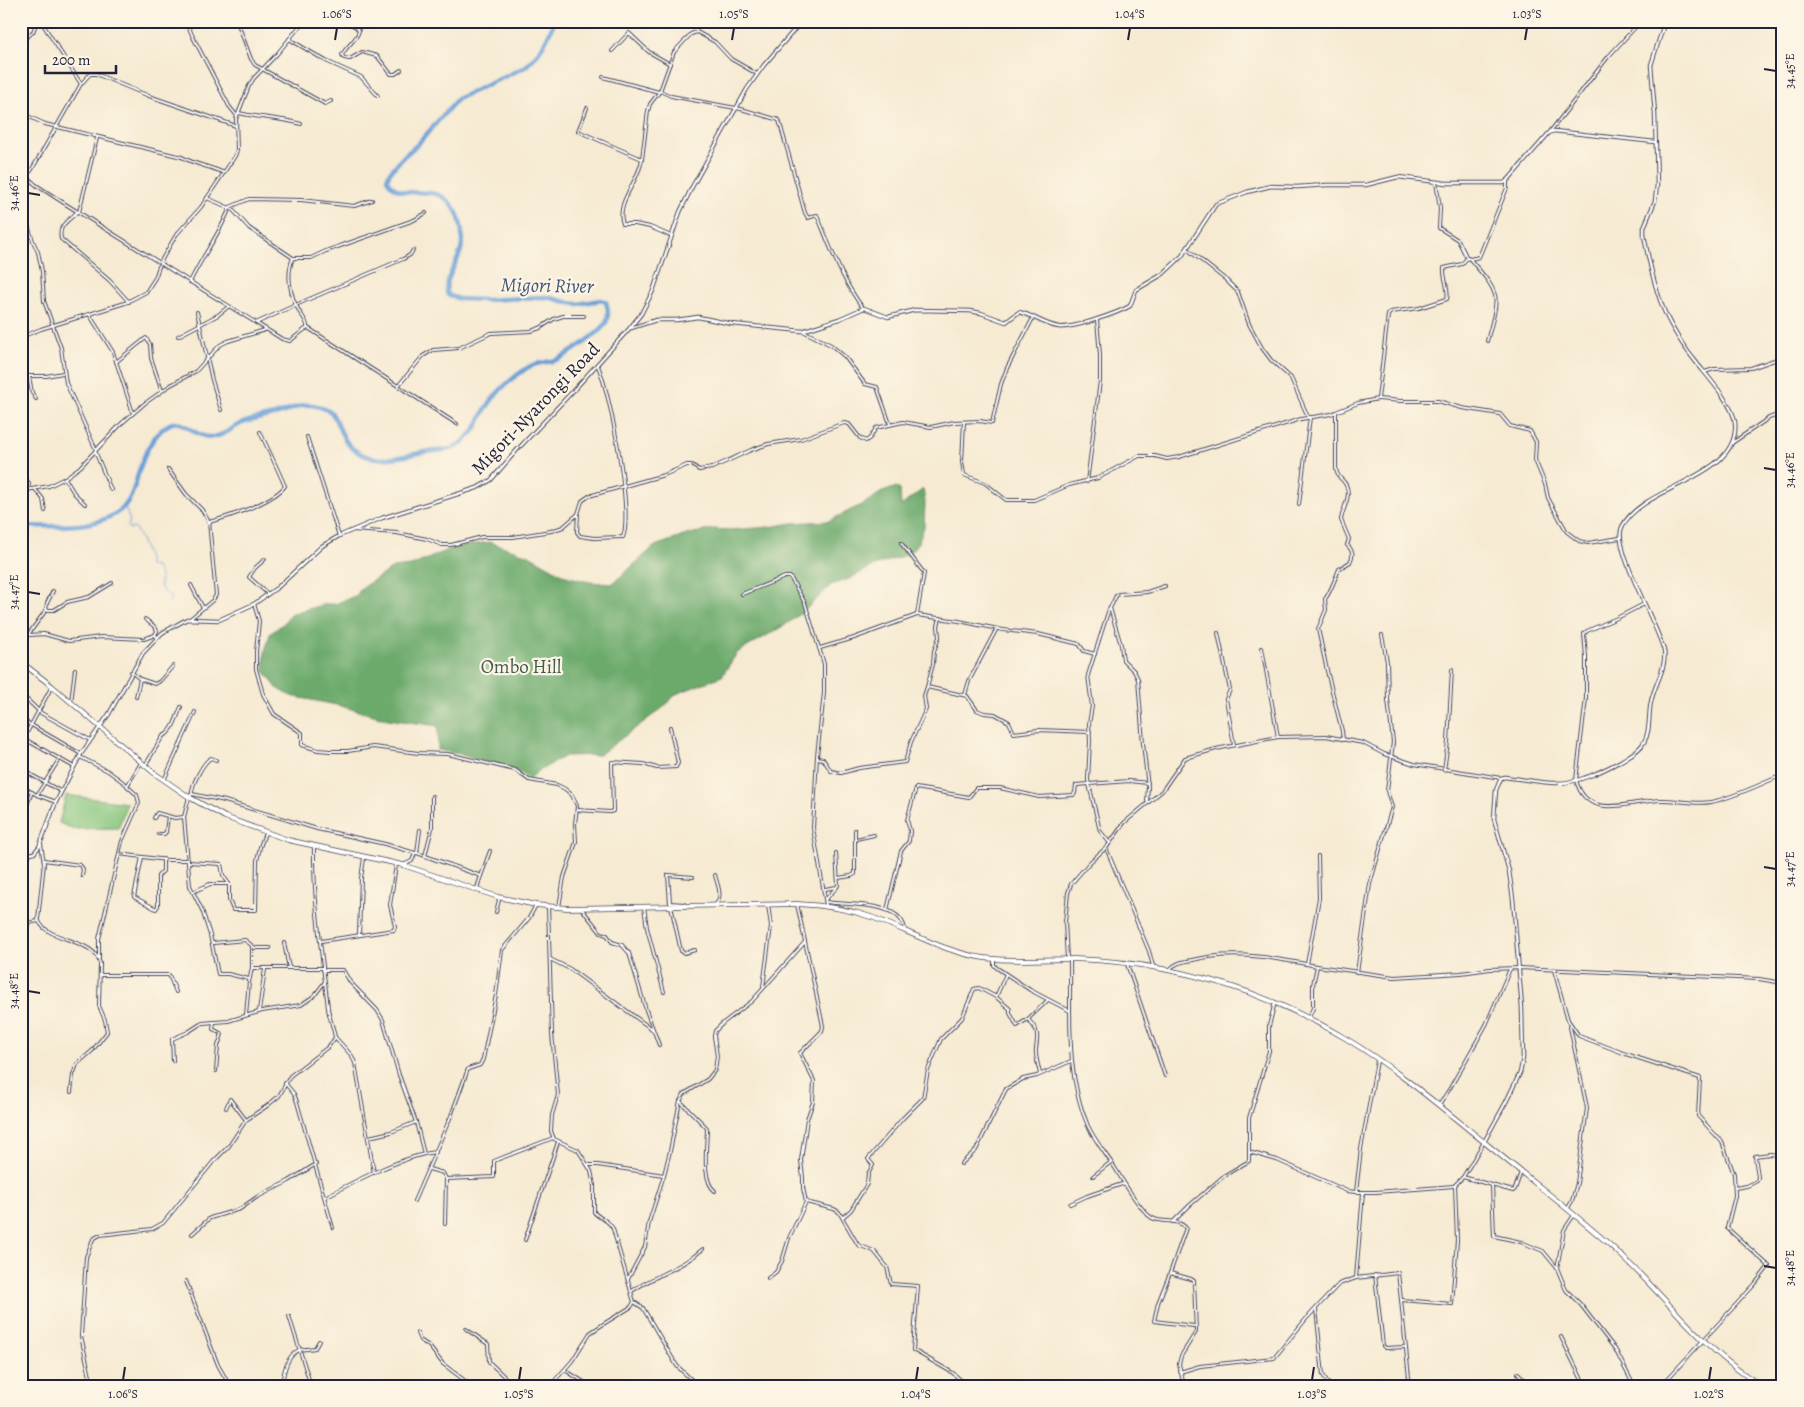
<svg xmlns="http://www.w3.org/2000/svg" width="1804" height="1407" viewBox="0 0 1804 1407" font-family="Alegreya,serif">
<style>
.green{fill:#86c57d;stroke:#54745c}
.forest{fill:#6caa6c;stroke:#476654}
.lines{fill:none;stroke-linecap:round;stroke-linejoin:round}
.stream{stroke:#6ba1d9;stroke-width:1}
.river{stroke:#6ba1d9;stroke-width:4.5}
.minor-casing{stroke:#424052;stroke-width:4}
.tertiary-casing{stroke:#424052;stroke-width:4.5}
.trunk-casing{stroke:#424052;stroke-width:5.5}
.minor{stroke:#fff;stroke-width:2}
.tertiary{stroke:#fff;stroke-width:2.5}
.trunk{stroke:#fff;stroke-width:4}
.ticks{fill:none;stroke:#22223b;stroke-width:2}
.labels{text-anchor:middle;stroke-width:4.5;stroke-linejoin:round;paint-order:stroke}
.street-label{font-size:19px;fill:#22223b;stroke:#fcf5e5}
.park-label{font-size:19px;fill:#455b52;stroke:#fcf5e5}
.water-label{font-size:20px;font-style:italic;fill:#3f557a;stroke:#fcf5e5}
.neatline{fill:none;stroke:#22223b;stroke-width:2}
.ticks-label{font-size:12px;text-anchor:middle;fill:#22223b}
</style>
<rect width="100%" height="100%" fill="#fcf5e5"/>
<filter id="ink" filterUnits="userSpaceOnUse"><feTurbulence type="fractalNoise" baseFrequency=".02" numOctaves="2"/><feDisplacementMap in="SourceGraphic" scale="10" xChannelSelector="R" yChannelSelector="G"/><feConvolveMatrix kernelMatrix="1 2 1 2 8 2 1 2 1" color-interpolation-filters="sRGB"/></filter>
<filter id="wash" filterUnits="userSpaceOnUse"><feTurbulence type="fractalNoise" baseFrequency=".0096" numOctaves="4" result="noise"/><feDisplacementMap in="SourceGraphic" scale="20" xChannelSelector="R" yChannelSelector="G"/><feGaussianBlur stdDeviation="1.12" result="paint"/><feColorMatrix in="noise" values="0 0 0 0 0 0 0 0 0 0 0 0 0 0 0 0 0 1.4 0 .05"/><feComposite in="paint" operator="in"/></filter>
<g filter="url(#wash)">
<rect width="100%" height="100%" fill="#f6ead2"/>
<path class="green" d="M66 795 127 803 118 829 115 828 74 829 59 823Z"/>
<path class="forest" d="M897 487 900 490 901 506 923 489 925 502 924 527 919 541 909 554 874 566 849 579 831 585 804 611 788 623 737 653 722 676 676 694 664 707 599 755 565 756 537 772 529 780 521 773 498 765 473 759 460 754 438 750V726L388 719 337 705 291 696 277 688 264 671 265 651 270 634 284 623 290 614 325 604H335L357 595 361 588 393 568 411 566 453 548 489 542 529 555 566 576 590 582 612 584 655 546 689 534 714 529 728 530 770 527 792 523 829 521 865 503 882 492Z"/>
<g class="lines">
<path class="stream" d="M124 505 130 521 128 526 130 529 134 528C139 532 149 558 149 566L156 567 160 575V586L163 591 171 597 169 602"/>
<path class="river" d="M21 526C52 526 113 532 130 498 135 488 137 476 141 465 146 450 154 434 168 425 183 415 194 439 213 437 223 436 231 429 240 424 253 419 268 417 281 413 289 411 298 405 306 405 315 404 323 408 331 412 339 423 341 439 352 448 374 466 399 457 424 452 435 450 448 452 458 446 462 443 468 437 472 433 479 425 481 416 487 407 497 391 512 378 527 368 536 362 547 363 556 360 568 355 594 337 603 327 609 321 609 310 606 302L601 300 578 304 570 303 547 297 484 300 459 299 448 295C441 281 461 260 462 245 463 234 461 220 456 211 437 176 402 207 387 179L390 172 404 156 418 144 457 99 525 67C539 55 548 39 554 21"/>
</g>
</g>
<g filter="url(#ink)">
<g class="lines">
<g class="minor-casing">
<g id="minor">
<path d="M186 21 193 37 229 106 237 116"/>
<path d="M237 21 251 59 255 65 325 104 331 101"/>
<path d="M343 21 356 27 359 31C356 41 346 46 342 55L344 58 350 59 362 52 377 56 391 74H395L401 70"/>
<path d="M382 21 391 26 396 21"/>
<path d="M37 22 42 23 44 26 81 84"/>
<path d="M289 39 326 61 361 77 378 96"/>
<path d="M21 42 33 32 37 21"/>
<path d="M612 51 629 33 649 52 670 64"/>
<path d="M603 77 659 92"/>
<path d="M660 91 671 96 741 109 779 120 805 213 808 218 817 215C830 246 842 281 863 308"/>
<path d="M587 108 578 131 642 159C640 180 615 202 623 224H635L650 227 671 236"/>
<path d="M21 113 45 124 182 157C195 165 210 166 224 173"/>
<path d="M239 113C259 118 281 118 301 124"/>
<path d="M1549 133 1608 57 1641 21"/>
<path d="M642 159 648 111 650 104 660 91 674 52 691 34 697 32 715 42 731 59 757 74"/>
<path d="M26 176 36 185 67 205 282 339 290 341 304 330 308 328 457 424"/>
<path d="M21 179 31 171 81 84 90 74H96L149 96 236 126"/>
<path d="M1436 182 1440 208 1439 228 1458 240 1467 258"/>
<path d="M207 198 232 209 249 228 293 258C286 274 290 296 299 311 302 317 308 321 307 328"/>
<path d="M21 204 33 241 38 252 42 271 44 301 61 348 66 383 96 450"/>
<path d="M77 212C68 222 58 224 61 239L110 281 129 302"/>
<path d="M79 212 97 138"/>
<path d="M1187 249 1226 280 1238 292 1249 324 1262 348 1271 360 1291 378 1308 417"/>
<path d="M293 258H311L326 251 414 220 426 213"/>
<path d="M1467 258 1470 259 1479 257 1507 188V181"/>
<path d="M1470 259C1479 271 1491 281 1495 295 1498 306 1490 329 1487 341"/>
<path d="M190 282C202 256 220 234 230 207L249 199 301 200 354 206 372 200"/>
<path d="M197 312 212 380 221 410"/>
<path d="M89 314 113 352 133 413"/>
<path d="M256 323 307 300 403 259 410 255 413 250"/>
<path d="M803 331 831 345 845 357 865 384 877 387 890 424"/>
<path d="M178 336 218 315 228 307"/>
<path d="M21 337 41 329 125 303 146 292 155 278 161 261 176 235 201 207 235 156 237 150 236 119 249 86 254 78 277 54 304 21"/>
<path d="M116 362 146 338 150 344 151 358 162 391"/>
<path d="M1705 372 1714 369 1751 368 1783 357"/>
<path d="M21 376H46L63 373"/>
<path d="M29 376 32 393 36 399"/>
<path d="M398 386 423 356 433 350 459 348 491 333 531 331 540 328 554 319 563 316H584"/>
<path d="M1378 399 1401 401H1438L1462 408 1500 414 1510 426 1530 431 1536 442 1535 460 1545 484 1548 498 1567 532 1579 541 1588 543 1620 538"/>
<path d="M1336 413V469C1338 480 1342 477 1346 485 1352 497 1342 509 1341 520L1349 539 1347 545C1353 551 1354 554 1350 562L1339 569C1336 577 1330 593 1325 599L1326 610 1318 629 1328 675 1342 731 1343 740"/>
<path d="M964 422 962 461 964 475 985 483 1006 500H1034L1069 485 1098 478 1139 456H1155L1167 459 1179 457 1301 419 1331 414 1358 403 1378 399 1388 315 1391 312 1419 308 1447 299C1450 290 1443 279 1444 268L1462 264 1467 258"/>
<path d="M307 437 339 536"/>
<path d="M1732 443 1769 418 1783 413"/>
<path d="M95 451 111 490"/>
<path d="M168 469 186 494 202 510 209 522"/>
<path d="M21 475 29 483 28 490"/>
<path d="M65 478 74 493 85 504"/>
<path d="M1087 482 1100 381V355L1097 320"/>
<path d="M35 489 43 499 45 511"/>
<path d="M21 491 49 486 65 478 80 467 122 423 144 404 169 386 196 371 220 345 228 341 265 330"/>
<path d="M1299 504 1310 417"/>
<path d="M578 514 582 501 589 496 664 475 687 465H692L699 470 712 468 751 450 768 444 801 439 844 423 849 424 860 438 866 441 870 438 876 428 903 422 931 427 954 422 980 421 992 423 1001 384 1007 368 1033 318"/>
<path d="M353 530 397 533 427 539 442 545H451L482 537H513L551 531 563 527 578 514 577 532 580 536 594 538 623 537C633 513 610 390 597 364"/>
<path d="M265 559 255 568 249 577 268 594"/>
<path d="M191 585 203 608"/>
<path d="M742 594 785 577H790L805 603 824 664V693L817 756 813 828 826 905"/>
<path d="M254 604 259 621 256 652V669L263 694 274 714 302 733V745L318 750 330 751H348L373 747 418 753 448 754 515 770 529 780 557 785 565 789 572 795 577 806 575 824 576 842 564 877 559 907"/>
<path d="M1644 604 1617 618 1587 631 1584 634 1586 656V698L1576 780C1587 823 1632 800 1662 800 1678 800 1696 805 1711 802 1736 797 1760 784 1783 775"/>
<path d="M1110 608 1121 645 1123 660 1134 671 1138 679 1143 743 1148 787 1147 801"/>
<path d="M46 610 47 603 53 591"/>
<path d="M917 615 959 621 1003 630 1038 634 1079 644 1084 651 1095 654"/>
<path d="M191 618 213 600 216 595 209 522C229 517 273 502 285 486L271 455 260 432"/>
<path d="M940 618 938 626 939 637 934 651 933 664 927 687 967 696 977 710 984 713 995 714 1009 722 1014 733 1038 730 1090 732"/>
<path d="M145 619 155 627 157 631 155 635"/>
<path d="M1218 633 1230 690 1226 699 1234 745"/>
<path d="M28 635 46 610H54L67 602 89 597 112 583"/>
<path d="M21 637 29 635 44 634 69 641 101 637 144 639 155 635 157 637"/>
<path d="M820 648 854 638 917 615 924 573 901 543"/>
<path d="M1262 648 1278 737"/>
<path d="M131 672 140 679 155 684 160 681 173 666"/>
<path d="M21 694 41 713 90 740"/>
<path d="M965 695 969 681 996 630"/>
<path d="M136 697 140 679"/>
<path d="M71 702 75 669"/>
<path d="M21 711 28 701"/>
<path d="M21 719 81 754"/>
<path d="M21 737 74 767"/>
<path d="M24 738 51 688"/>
<path d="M80 757 108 771 127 785"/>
<path d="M817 758 823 759 831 771 841 773 859 768 905 762 911 742 926 709 924 696 927 687"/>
<path d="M146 764 163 736C173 733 177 716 181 707"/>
<path d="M21 769 60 791"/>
<path d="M1444 770 1448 742 1452 670"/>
<path d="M165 778 195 712"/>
<path d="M21 786 37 795 56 802"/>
<path d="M192 794C191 786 203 762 211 758L216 760"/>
<path d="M37 795 60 758"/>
<path d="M577 810 610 812 613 811 612 762 643 764 657 768 676 767 678 763 670 727"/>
<path d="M154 818 157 813 175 818 184 817"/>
<path d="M21 820 32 792"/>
<path d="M158 834H164L166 832 168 816"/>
<path d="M856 839 874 835"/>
<path d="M1109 842 1100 831 1088 780 1090 741 1089 724 1092 706 1088 675 1108 612 1116 596 1119 594 1147 592 1165 586"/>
<path d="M41 844 44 863 38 919C45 942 96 938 100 964L99 1006 105 1020 107 1032 92 1051 77 1064 73 1075 71 1092"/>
<path d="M1106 848 1149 951 1153 966"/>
<path d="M417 853 481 876 490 851"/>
<path d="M119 854 167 860H188"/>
<path d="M425 856 432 828V796"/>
<path d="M142 857 134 897 156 909 158 906V876L163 871V859"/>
<path d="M44 860 80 865 83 869 82 876"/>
<path d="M188 862 221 864 223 875 229 884V900L233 910H256L257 861 260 847 265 833"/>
<path d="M403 865 412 861 415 853H417L420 830"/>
<path d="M715 875C717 884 724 897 715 905"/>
<path d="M838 878 851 876 855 874V830"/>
<path d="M477 888 481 876"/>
<path d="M825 889 837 887 838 885 836 853"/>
<path d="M193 892 210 884H229"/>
<path d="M826 899 836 888"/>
<path d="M827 902C846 906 903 900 905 931"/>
<path d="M684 904 670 903 668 875 693 877"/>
<path d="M548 906 552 1034 558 1095 552 1115 551 1131 554 1139 578 1150 591 1171 594 1186V1212C599 1219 609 1219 613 1229L634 1302 631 1307 605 1323 590 1333 572 1361 550 1386"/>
<path d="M671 906 681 951 684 953 695 950"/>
<path d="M644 907 647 928 664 992"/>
<path d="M581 908 601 933 607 935 612 942 622 945 629 953 646 1010 659 1045"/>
<path d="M887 910 901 851 909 841 910 831 907 820 916 788 969 797 976 788H1000L1039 797 1073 795 1075 793 1076 785 1129 781 1148 783"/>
<path d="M496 912 499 900 498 897"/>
<path d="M21 924 39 921"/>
<path d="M359 935 361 878 364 858"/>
<path d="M321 941 394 930 395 926 390 905 396 865"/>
<path d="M213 943 245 940 255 948H270"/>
<path d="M284 943 289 968"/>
<path d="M99 958V939L122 841 139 803 137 795 127 786 141 763"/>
<path d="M550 959 570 969 653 1030"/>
<path d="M994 959V965L997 968 1030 990 1070 1011"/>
<path d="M1067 959 1065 922 1068 893 1071 884 1090 862 1107 847 1124 823 1162 791 1185 758 1216 749 1278 737 1326 736 1363 743 1384 754 1414 764 1501 778"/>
<path d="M1070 959C1071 1016 1065 1073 1088 1126 1095 1141 1106 1154 1115 1168 1125 1184 1134 1201 1148 1215 1158 1225 1177 1217 1186 1228L1170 1273 1191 1279 1194 1281 1196 1332 1181 1356 1179 1364 1184 1386"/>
<path d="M1127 964 1165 1076"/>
<path d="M1307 964 1319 898 1318 856"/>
<path d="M252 968H323"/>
<path d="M323 970H343L350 982 377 1010 383 1020 399 1075 416 1122"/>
<path d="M1169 970C1176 962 1183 962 1193 960 1234 950 1276 958 1317 966"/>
<path d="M1554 970 1568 1020 1579 1036 1626 1054 1700 1078 1698 1116 1722 1142 1734 1174 1735 1196 1727 1228 1769 1266 1755 1284 1661 1386"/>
<path d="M1357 972 1370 884 1392 807 1387 791 1393 742 1388 700 1387 662 1382 635"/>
<path d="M100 975H169L176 992"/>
<path d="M249 979 228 974H218L210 935 202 910 190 886 184 817 189 797 192 794 225 801 317 829 385 844 415 853"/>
<path d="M763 987 771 926 768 905"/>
<path d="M996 997 1010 1009V1013L1017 1026 1028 1019C1039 1032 1038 1034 1036 1049 1035 1057 1039 1067 1040 1074"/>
<path d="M259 1011 265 969"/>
<path d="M246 1015 249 982 252 968V946"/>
<path d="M1309 1017 1313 1008V985L1317 966 1394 977 1461 973 1490 969 1519 968 1759 979 1783 983"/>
<path d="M1028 1019 1048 1000"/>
<path d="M214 1022 213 1029 222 1034 218 1046 216 1071"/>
<path d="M335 1037 352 1056 355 1063 374 1173"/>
<path d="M173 1061 172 1039 188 1032 202 1023 228 1021 262 1011 301 1005 314 996 324 983"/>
<path d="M1377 1061 1361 1149 1356 1192H1376L1454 1186 1463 1177 1484 1142"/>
<path d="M285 1083 294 1094 297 1102 333 1228"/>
<path d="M680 1101 707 1128C707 1144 701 1181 715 1191"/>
<path d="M1440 1104 1450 1088 1486 1025 1510 969"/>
<path d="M226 1108 230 1099 246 1120"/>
<path d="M369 1137 391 1132 416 1122 424 1154"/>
<path d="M1249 1152 1277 1160 1347 1191 1356 1192"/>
<path d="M961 1164 976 1150 1006 1089 1023 1079 1037 1076 1071 1061"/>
<path d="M588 1165H598L664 1175"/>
<path d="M429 1169 443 1173 446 1179 494 1177V1161L553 1138"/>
<path d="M1093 1176 1111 1162"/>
<path d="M1463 1177 1513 1191 1515 1189 1521 1172"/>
<path d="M1492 1185 1494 1236 1521 1242 1543 1251 1557 1268 1566 1290 1581 1305 1615 1349 1634 1386"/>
<path d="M1735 1188 1747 1186 1757 1181 1758 1177 1755 1156 1770 1154 1783 1156"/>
<path d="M325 1197C355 1181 403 1156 436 1152"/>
<path d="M414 1201 451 1116 468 1069 480 1065 483 1059 496 995 502 950 529 918 536 905"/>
<path d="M806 1202 834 1209 839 1212 858 1245 874 1251 887 1267 891 1284 918 1286 913 1350 953 1373 967 1386"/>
<path d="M1070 1204 1087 1196 1122 1184 1124 1185"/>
<path d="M1568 1208 1572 1201 1577 1183 1587 1108 1570 1027"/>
<path d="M843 1217 851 1210 867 1184 868 1174 873 1165 868 1159 903 1118 923 1098 928 1070 941 1039 962 1018 974 989 979 988 996 997 1006 974"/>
<path d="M1173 1222 1190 1205 1225 1175 1249 1161V1118L1269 1051V1026L1275 1002"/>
<path d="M445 1224 446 1179"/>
<path d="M192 1234 210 1218 240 1209 257 1197 289 1181 316 1164"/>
<path d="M525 1240 558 1142"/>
<path d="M1557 1268 1564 1230 1574 1215"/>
<path d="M1170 1273 1158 1303 1154 1321 1194 1326"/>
<path d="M1375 1275 1383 1346 1386 1348 1405 1347"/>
<path d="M768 1278 776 1272 782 1261 789 1238 806 1202 803 1188V1178L801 1160 807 1119 813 1102 814 1081 800 1053 822 1031 823 1026 797 904"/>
<path d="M1356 1278 1363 1193"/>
<path d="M628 1279 645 1247 649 1222 664 1175 670 1151 680 1101 684 1094 708 1079 715 1070 717 1056 714 1036 715 1031 723 1023 752 1001 805 942"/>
<path d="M186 1281 218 1365 226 1379 225 1386"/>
<path d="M632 1291C655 1275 682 1268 703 1249"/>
<path d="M634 1302 643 1308 677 1366 698 1386"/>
<path d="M1316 1309 1323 1375 1330 1386"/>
<path d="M289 1316 311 1386"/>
<path d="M466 1329 488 1344 489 1362 510 1382V1386"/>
<path d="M417 1333 420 1340 429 1346 443 1364 472 1386"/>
<path d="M1561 1337 1585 1386"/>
<path d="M565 1370 590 1386"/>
<path d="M1180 1372 1200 1366 1274 1358 1306 1319 1339 1284 1356 1278 1398 1273 1401 1300"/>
<path d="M1518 1373 1531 1386"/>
<path d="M92 1386 81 1336 86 1257 93 1239 100 1235 152 1229 163 1223 213 1162 229 1146 246 1120 267 1106 279 1096 290 1076 328 1047 335 1038C334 1028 329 1018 328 1008 322 954 313 900 314 846"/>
<path d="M282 1386C283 1374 286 1356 299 1350 304 1349 310 1349 315 1348L319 1341"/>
<path d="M1406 1386 1409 1378 1401 1300 1452 1304 1457 1240 1455 1185"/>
</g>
</g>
<g class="tertiary-casing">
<g id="tertiary">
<path d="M631 328 656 320H677L698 317 732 324 802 331 839 319 864 308 888 317 915 310 970 311 981 313 1006 322 1019 312C1033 315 1044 325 1059 327 1072 329 1118 313 1130 306L1136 290 1163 274 1182 256 1216 204 1247 192 1271 186 1297 187 1327 185H1366L1398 177 1446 183H1504L1509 179 1549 133 1554 131 1655 142"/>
<path d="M21 857 34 853 39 847 56 802 81 754 109 714 143 653 162 633 187 619 219 620 254 604 278 587 322 546 339 536 382 518 477 488 491 480 517 450 572 392 629 329 641 314 653 291 680 212 692 187 747 89 764 65 802 21"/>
<path d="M1484 1142 1506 1102 1520 1073 1523 1058 1522 1008 1513 899 1509 871 1494 819 1496 790 1501 778 1505 777C1522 779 1540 783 1557 783 1579 783 1602 771 1621 761 1628 756 1640 751 1644 742 1651 731 1648 714 1651 702 1654 685 1667 668 1664 651 1658 625 1612 548 1622 527 1643 484 1741 479 1735 422 1733 404 1707 376 1696 362 1687 351 1678 338 1671 325 1657 300 1649 263 1644 235V227L1655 201 1657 185 1655 114 1651 65 1665 21"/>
</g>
</g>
<g class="trunk-casing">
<path id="trunk" d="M21 662 52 686 154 773 189 797 225 817 288 840 403 865 498 897 536 905 567 908 797 904C823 905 849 909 874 918 911 932 944 952 984 958 1014 962 1044 959 1074 959 1103 960 1134 963 1163 969 1228 981 1289 1005 1345 1038 1397 1069 1443 1109 1489 1146 1527 1177 1565 1206 1602 1238 1658 1285 1698 1348 1762 1386"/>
</g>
<use href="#minor" class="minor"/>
<use href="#tertiary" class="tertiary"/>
<use href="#trunk" class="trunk"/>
</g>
</g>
<path class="ticks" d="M335 40 337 28M732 40 734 28M1128 40 1130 28M1525 40 1527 28M1764 69 1776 71M28 193 40 195M1764 468 1776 470M28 592 40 594M1764 867 1776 869M28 991 40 993M1764 1266 1776 1268M123 1380 125 1367M519 1380 521 1367M916 1380 918 1367M1312 1380 1314 1367M1709 1380 1711 1367"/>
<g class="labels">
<g class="street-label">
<text transform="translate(535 408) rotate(-46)" y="7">Migori-Nyarongi Road</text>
</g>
<g class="park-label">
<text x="521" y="673">Ombo Hill</text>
</g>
<g class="water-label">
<text transform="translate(547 285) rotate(1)" y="7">Migori River</text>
</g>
</g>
<rect width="1804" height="1407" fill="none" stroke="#fcf5e5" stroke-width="55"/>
<path d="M45 65v8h71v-8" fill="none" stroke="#22223b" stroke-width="2.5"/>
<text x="52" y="65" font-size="15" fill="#22223b" stroke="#fcf5e5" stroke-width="4" paint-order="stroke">200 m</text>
<rect x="28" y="28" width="1748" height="1352" class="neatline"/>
<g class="ticks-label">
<text x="337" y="18">1.06°S</text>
<text x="734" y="18">1.05°S</text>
<text x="1130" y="18">1.04°S</text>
<text x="1527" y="18">1.03°S</text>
<text transform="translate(1790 71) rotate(-90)" y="4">34.45°E</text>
<text transform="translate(14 193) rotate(-90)" y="4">34.46°E</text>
<text transform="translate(1790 470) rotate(-90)" y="4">34.46°E</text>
<text transform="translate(14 592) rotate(-90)" y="4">34.47°E</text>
<text transform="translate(1790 869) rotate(-90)" y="4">34.47°E</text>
<text transform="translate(14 991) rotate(-90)" y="4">34.48°E</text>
<text transform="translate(1790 1268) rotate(-90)" y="4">34.48°E</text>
<text x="123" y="1398">1.06°S</text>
<text x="519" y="1398">1.05°S</text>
<text x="916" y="1398">1.04°S</text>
<text x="1312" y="1398">1.03°S</text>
<text x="1709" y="1398">1.02°S</text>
</g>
</svg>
